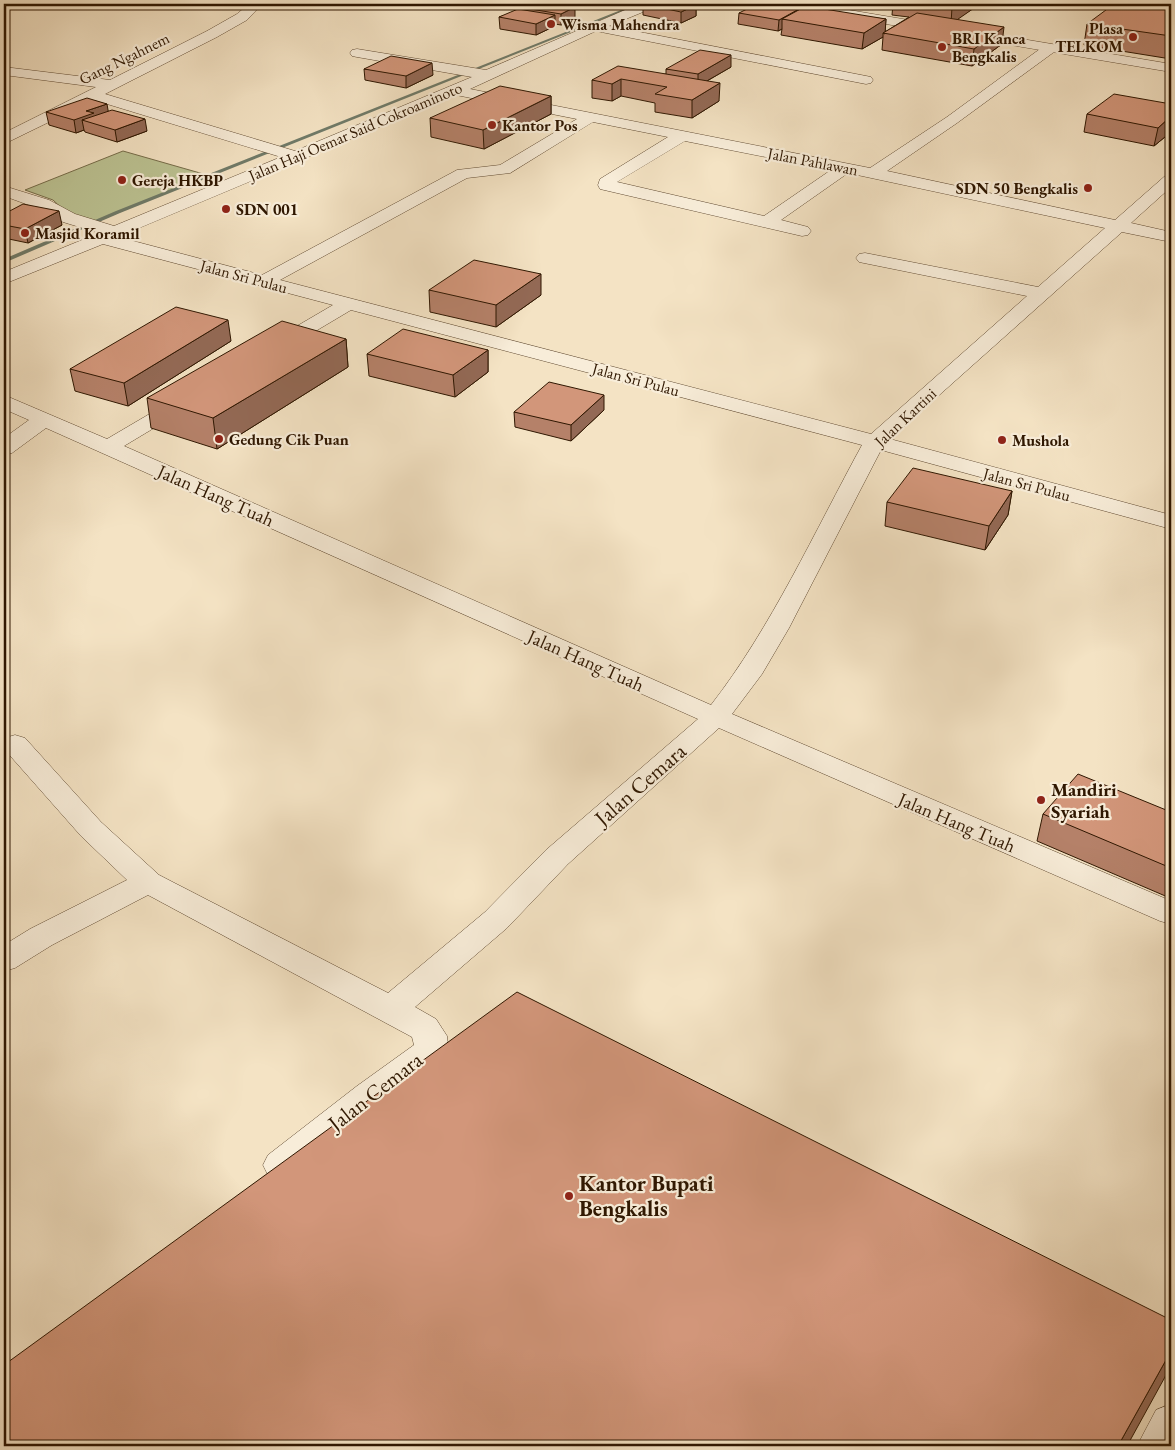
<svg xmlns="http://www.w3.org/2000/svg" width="1175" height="1450" viewBox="0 0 1175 1450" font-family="'EB Garamond',serif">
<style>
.green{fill:#bcc393;stroke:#766d4a}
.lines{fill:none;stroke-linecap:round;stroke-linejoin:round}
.stream{fill:#707b69;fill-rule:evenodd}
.minor-casing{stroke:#604a32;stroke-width:1}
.tertiary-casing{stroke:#604a32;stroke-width:1}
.minor{fill:#f8edd9;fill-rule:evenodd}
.tertiary{fill:#f8edd9;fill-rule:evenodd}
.wall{fill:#b58169;stroke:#2f1701}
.shaded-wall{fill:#936955;stroke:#2f1701}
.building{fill:#d2967a;stroke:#2f1701}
.poi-dot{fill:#8f2418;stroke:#f8edd9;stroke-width:2}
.labels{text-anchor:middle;stroke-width:4.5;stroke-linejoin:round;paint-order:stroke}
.far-poi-label{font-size:16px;font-weight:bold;fill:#2f1701;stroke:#f8edd9;text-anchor:start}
.far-street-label{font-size:16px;fill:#2f1701;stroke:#f8edd9}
.street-label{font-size:19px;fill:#2f1701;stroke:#f8edd9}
.poi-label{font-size:19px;font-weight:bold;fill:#2f1701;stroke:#f8edd9;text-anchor:start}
.near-street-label{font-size:22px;fill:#2f1701;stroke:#f8edd9}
.near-poi-label{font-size:22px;font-weight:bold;fill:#2f1701;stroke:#f8edd9;text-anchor:start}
</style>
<rect width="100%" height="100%" fill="#f4e3c4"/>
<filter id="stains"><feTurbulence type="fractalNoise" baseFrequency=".004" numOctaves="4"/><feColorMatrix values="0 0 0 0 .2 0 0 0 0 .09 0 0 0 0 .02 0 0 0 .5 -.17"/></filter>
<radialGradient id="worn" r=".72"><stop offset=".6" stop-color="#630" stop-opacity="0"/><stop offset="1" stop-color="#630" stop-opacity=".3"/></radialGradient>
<path class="green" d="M123 151 207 175 96 222 70 216 53 200 25 190Z"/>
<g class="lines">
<path class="stream" d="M636 4H641L120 213 4 263V259L116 211Z"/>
<g class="minor-casing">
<g id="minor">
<path d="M249 4H262L247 20 217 37 105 94 295 151 472 77 357 57 352 56 350 53 352 50 357 49 486 70 639 4H656L655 7 609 26 866 76 871 77 873 80 871 83 866 84 596 31 470 89 870 168 947 117 1044 46H1054L1056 49 1054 52 957 123 887 171 1115 220 1165 176 1171 174V187L1131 223 1171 232V242L1122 232 890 439 1171 515V529L881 450 789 628 762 674 732 714 1171 901V924L1160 921 719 728 568 864 507 928 415 1007 436 1019 447 1036 448 1045 439 1062 381 1104 294 1175 281 1180 268 1175 263 1165 268 1155 357 1086 414 1045 412 1037 148 895 52 945 15 968 4 971V945L30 929 127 880 81 836 5 750V738L15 735 25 738 101 822 159 875 388 993 485 912 546 850 698 719 46 428 12 453 4 455V438L29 420 4 409V395L107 439 175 399 182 397 189 399 192 403 189 407 124 446 711 705C771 628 815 531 862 445L351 310 282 351 275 353 268 351 265 347 268 343 333 305 103 244 4 284V272L99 233 63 222 37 208 4 196V186L49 200 75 214 114 226 281 157 94 100 4 144V133L96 87 4 75V67L110 80 207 31 237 14ZM456 95 577 119 500 165 457 170 262 275 118 237ZM593 122 668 137 600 179 598 185 600 189 802 236 808 235 811 231 808 227 781 220 848 173 1105 228 1038 287 865 253 859 254 856 258 859 262 1027 296 871 434 280 280 467 178 510 173ZM685 141 831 170 764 216 617 182Z"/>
<path d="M1171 1404V1446H1137L1156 1410Z"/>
</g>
</g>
<g class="tertiary-casing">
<path id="tertiary" d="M785 4H813L1171 64V72L791 8 786 7Z"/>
</g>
<use href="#minor" class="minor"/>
<use href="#tertiary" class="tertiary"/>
</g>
<g class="wall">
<path d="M534 4 575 18 561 25 555 24V26L536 35 500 29 499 17 524 10V8Z"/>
<path d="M643 4 696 5V16L681 23 643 15Z"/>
<path d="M893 4H977V6L957 19 1002 44 972 66 882 50 883 37 862 49 781 35 782 29 778 31 738 24 739 13 799 9V10L886 19 885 32 909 17 892 15Z"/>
<path d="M1171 6V59L1084 45 1087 24Z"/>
<path d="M731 67 707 81 719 101 692 118 655 112V103L621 96 612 101 592 98V80L666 74V69Z"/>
<path d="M364 69 433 75 406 88 365 80Z"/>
<path d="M551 96V114L484 149 431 137 430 118Z"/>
<path d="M1171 104V132L1154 146 1084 132 1087 114Z"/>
<path d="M108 111 147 131 117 142 85 132 84 130 76 133 49 125 46 112Z"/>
<path d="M4 214 62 225 28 243 4 238Z"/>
<path d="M429 290 541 295 496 327 430 312Z"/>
<path d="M346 339 348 367 217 449 151 428 147 398Z"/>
<path d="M231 341 128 406 75 391 70 369Z"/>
<path d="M488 350V372L455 397 369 376 367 354Z"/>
<path d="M604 410 571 441 515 427 514 412Z"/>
<path d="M1012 491 1008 515 985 550 885 526 887 502Z"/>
<path d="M1171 812V896L1170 898 1037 841 1043 814Z"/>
</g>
<g class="shaded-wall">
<path d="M958 4H977V6L951 24 952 7Z"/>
<path d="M696 5V16L681 23V12Z"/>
<path d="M575 7V18L561 25V14Z"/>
<path d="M799 9 798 20 782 19V29L778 31 779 20Z"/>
<path d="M555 15V26L536 35V24Z"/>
<path d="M886 19 885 34 883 33V37L862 49 864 33Z"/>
<path d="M1004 27 1002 44 972 66 974 49Z"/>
<path d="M731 55V67L698 86V74Z"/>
<path d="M432 63 433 75 406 88V76Z"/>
<path d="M621 79V96L612 101V84Z"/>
<path d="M720 83 719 101 692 118V100Z"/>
<path d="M551 96V114L484 149 483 130Z"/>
<path d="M107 104 109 116 82 120 84 130 76 133 74 120 86 111Z"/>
<path d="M1171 116V132L1154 146 1158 128Z"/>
<path d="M145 119 147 131 117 142 115 130Z"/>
<path d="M59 211 62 225 28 243 25 229Z"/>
<path d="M541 274V295L496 327V305Z"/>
<path d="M228 320 231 341 128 406 124 383Z"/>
<path d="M346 339 348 367 217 449 213 418Z"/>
<path d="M488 350V372L455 397 453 375Z"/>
<path d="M604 395V410L571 441V425Z"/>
<path d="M1012 491 1008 515 985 550 989 526Z"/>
<path d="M1171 1351V1366L1127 1446H1118Z"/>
</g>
<g class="building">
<path d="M534 4H556L575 7 561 14 524 8Z"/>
<path d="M643 4H688L696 5 681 12Z"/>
<path d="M757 4H768L799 9 779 20 739 13Z"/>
<path d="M928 4H958L952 7Z"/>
<path d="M1114 4H1156L1171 6V36L1087 24Z"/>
<path d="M806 6 886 19 864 33 782 19Z"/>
<path d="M518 9 555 15 536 24 499 17Z"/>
<path d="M917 13 1004 27 974 49 883 33Z"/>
<path d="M700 50 731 55 698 74 666 69Z"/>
<path d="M391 56 432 63 406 76 364 69Z"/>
<path d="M618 66 720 83 692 100 655 94 667 87 621 79 612 84 592 80Z"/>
<path d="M500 86 551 96 483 130 430 118Z"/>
<path d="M1114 94 1171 104V116L1158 128 1087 114Z"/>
<path d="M87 98 107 104 86 111 94 113 74 120 46 112Z"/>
<path d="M112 110 145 119 115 130 82 120Z"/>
<path d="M23 204 59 211 25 229 4 225V214Z"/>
<path d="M474 260 541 274 496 305 429 290Z"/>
<path d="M176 307 228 320 124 383 70 369Z"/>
<path d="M282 321 346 339 213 418 147 398Z"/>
<path d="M403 329 488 350 453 375 367 354Z"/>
<path d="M549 382 604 395 571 425 514 412Z"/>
<path d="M913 468 1012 491 989 526 887 502Z"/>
<path d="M1078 774 1171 812V868L1043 814Z"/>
<path d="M517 992 1171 1320V1351L1118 1446H4V1365Z"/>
</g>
<g class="poi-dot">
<circle cx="551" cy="24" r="5"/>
<circle cx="1133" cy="37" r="5"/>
<circle cx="942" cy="47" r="5"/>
<circle cx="492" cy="125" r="5"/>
<circle cx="122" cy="180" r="5"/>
<circle cx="1088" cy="188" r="5"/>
<circle cx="226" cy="209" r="5"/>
<circle cx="25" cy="233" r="5"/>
<circle cx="219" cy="439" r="5"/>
<circle cx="1002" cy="440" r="5"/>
<circle cx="1041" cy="800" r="5"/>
<circle cx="569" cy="1196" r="5"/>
</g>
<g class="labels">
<g class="far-poi-label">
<text x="561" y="30">Wisma Mahendra</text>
<text x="1123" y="34" text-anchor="end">Plasa<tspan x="1123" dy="18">TELKOM</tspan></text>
<text x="952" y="44">BRI Kanca<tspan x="952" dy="18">Bengkalis</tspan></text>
<text x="502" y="131">Kantor Pos</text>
<text x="132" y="186">Gereja HKBP</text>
<text x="1078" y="194" text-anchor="end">SDN 50 Bengkalis</text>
<text x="236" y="215">SDN 001</text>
<text x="35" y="239">Masjid Koramil</text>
<text x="229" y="445">Gedung Cik Puan</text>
<text x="1012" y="446">Mushola</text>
</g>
<g class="far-street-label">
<text transform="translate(124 58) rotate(-26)" y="6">Gang Ngahnem</text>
<text transform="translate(355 131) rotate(-23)" y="6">Jalan Haji Oemar Said Cokroaminoto</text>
<text transform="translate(813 161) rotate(11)" y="6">Jalan Pahlawan</text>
<text transform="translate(244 276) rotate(15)" y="6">Jalan Sri Pulau</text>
<text transform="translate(636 379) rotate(15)" y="6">Jalan Sri Pulau</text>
<text transform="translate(905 417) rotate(-43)" y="6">Jalan Kartini</text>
<text transform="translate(1027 484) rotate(15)" y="6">Jalan Sri Pulau</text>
</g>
<g class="street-label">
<text transform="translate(216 495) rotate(24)" y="7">Jalan Hang Tuah</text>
<text transform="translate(586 660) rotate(24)" y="7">Jalan Hang Tuah</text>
<text transform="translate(957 822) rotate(23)" y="7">Jalan Hang Tuah</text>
</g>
<g class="poi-label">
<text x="1051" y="796">Mandiri<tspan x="1051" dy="22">Syariah</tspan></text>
</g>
<g class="near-street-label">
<text transform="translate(640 784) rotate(-41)" y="8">Jalan Cemara</text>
<text transform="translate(375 1091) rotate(-38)" y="8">Jalan Cemara</text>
</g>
<g class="near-poi-label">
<text x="579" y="1191">Kantor Bupati<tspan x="579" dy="25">Bengkalis</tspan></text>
</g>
</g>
<rect width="1175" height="1450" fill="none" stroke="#f4e3c4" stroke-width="20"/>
<rect x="5" y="5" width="1165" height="1440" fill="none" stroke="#2f1701" stroke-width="2.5"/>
<rect x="10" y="10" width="1155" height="1430" fill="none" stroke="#2f1701"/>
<rect width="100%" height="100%" filter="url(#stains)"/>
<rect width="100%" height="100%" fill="url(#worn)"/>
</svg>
